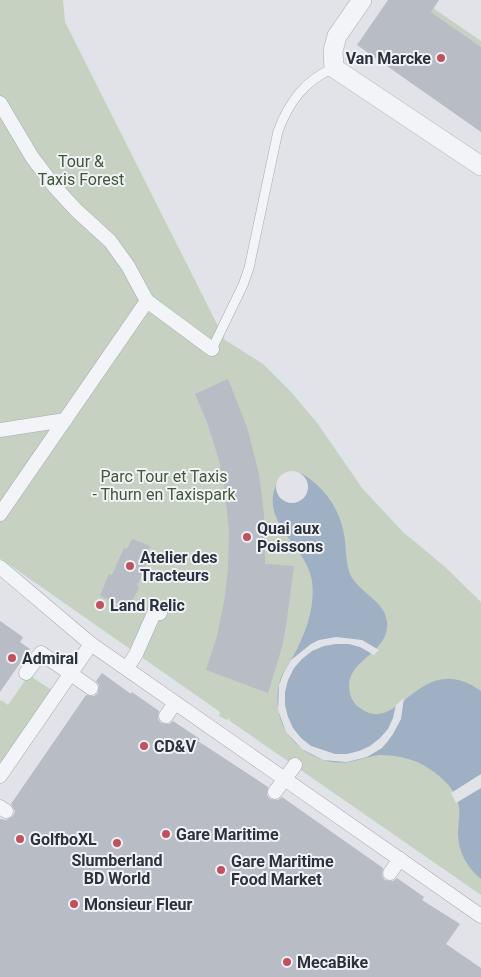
<svg xmlns="http://www.w3.org/2000/svg" width="481" height="977" viewBox="0 0 481 977" font-family="Roboto,sans-serif">
<style>
.green{fill:#c6d1c2}
.water{fill:#9fb0c4}
.pier{fill:#e1e3e8}
.building{fill:#b8bcc4}
.lines{fill:none;stroke-linecap:round;stroke-linejoin:round}
.service-casing{stroke:#a7aab2;stroke-width:10}
.pedestrian-casing{stroke:#a7aab2;stroke-width:15}
.minor-casing{stroke:#a7aab2;stroke-width:20}
.service{stroke:#f3f4f7;stroke-width:9}
.pedestrian{stroke:#f3f4f7;stroke-width:14}
.minor{stroke:#f3f4f7;stroke-width:19}
.poi-dot{fill:#c0525e;stroke:#f0f2f6;stroke-width:2}
.labels{text-anchor:middle;stroke-width:4;stroke-linejoin:round;paint-order:stroke}
.poi-label{font-size:16px;font-weight:bold;fill:#2b313e;stroke:#f0f2f6;text-anchor:start}
.park-label{font-size:16px;fill:#3e5839;stroke:#f0f2f6}
</style>
<rect width="100%" height="100%" fill="#e1e3e8"/>
<g class="green">
<path d="M0 0H63L65 22 225 340 263 364 292 393 318 424 362 488 403 532 444 566 481 602V895L230 721 229 718 227 720 219 716 220 712 0 558Z"/>
<path d="M433 8 481 41V47L431 12Z"/>
<path d="M29 675 53 691 0 766V702L1 700 8 705Z"/>
</g>
<path class="water" d="M290 472C302 471 308 477 316 484 333 499 342 518 345 540 346 551 346 563 350 574 359 594 390 602 387 628 384 656 342 662 350 693 351 699 355 705 360 708 399 738 419 647 481 691V879C467 868 458 851 458 833 458 823 461 814 458 803 455 787 437 773 423 765 411 758 394 755 380 755 371 756 363 759 354 761 329 767 303 755 288 734 276 717 274 692 283 673 288 664 294 656 298 647 308 627 315 603 312 581 307 546 258 522 277 483 280 477 283 474 290 472Z"/>
<g class="pier">
<circle cx="292" cy="487" r="16"/>
<path d="M336 637 362 640 379 650 374 655 360 647 349 644H336L324 646 312 651 302 659 294 668 288 680 285 692V705L288 717 293 728 301 738 311 746 335 754H347L359 751 370 746 380 738 388 729 393 718 396 705 404 698 401 719 393 734 388 741 382 748 367 757 347 762 323 760 302 749 286 732 278 710 279 685 284 672 291 660 311 644 319 640Z"/>
<path d="M481 774V788L456 803 451 793Z"/>
</g>
<g class="building">
<path d="M388 0H439L431 12 481 47V132L357 45Z"/>
<path d="M228 379 247 427 259 474 264 514 265 564 294 566 286 626 282 647 268 693 206 670 217 636 225 596 228 569 229 531 224 484 219 460 207 422 195 394Z"/>
<path d="M132 539 150 546 145 558 148 559 137 586 139 587 129 608 100 596 109 574 112 575 124 548 127 549Z"/>
<path d="M0 621 23 637 20 642 30 649 0 692Z"/>
<path d="M102 673 131 694 132 692 159 711 158 719 161 723 169 724 173 721 200 739 198 741 268 787 267 795 270 799 278 800 282 797 383 868 382 876 385 880 393 881 397 878 424 897 422 900 460 924 446 944 481 968V977H0V819L6 820 13 816 15 811 11 804 86 695 94 696 98 693 99 685 96 681Z"/>
</g>
<g class="lines">
<g class="service-casing">
<path id="service" d="M212 349 243 285 249 268 278 131C289 102 305 80 334 68"/>
</g>
<g class="pedestrian-casing">
<g id="pedestrian">
<path d="M0 103 32 157 54 186 76 210 110 241 128 266 147 301 212 349"/>
<path d="M0 430 65 420"/>
<path d="M0 514 147 301"/>
<path d="M0 567 91 644 481 916"/>
<path d="M127 668 136 654 155 611 160 613"/>
<path d="M26 673 41 653 91 688"/>
<path d="M166 716 175 703"/>
<path d="M0 776 91 644"/>
<path d="M275 792 295 765"/>
<path d="M0 807 6 811"/>
<path d="M390 873 400 859"/>
</g>
</g>
<g class="minor-casing">
<path id="minor" d="M362 0 337 36 333 51 334 68 481 166"/>
</g>
<use href="#service" class="service"/>
<use href="#pedestrian" class="pedestrian"/>
<use href="#minor" class="minor"/>
</g>
<g class="poi-dot">
<circle cx="441" cy="58" r="5"/>
<circle cx="247" cy="537" r="5"/>
<circle cx="130" cy="566" r="5"/>
<circle cx="100" cy="605" r="5"/>
<circle cx="12" cy="658" r="5"/>
<circle cx="144" cy="746" r="5"/>
<circle cx="166" cy="834" r="5"/>
<circle cx="20" cy="839" r="5"/>
<circle cx="117" cy="843" r="5"/>
<circle cx="221" cy="870" r="5"/>
<circle cx="74" cy="904" r="5"/>
<circle cx="287" cy="962" r="5"/>
</g>
<g class="labels">
<g class="poi-label">
<text x="431" y="64" text-anchor="end">Van Marcke</text>
<text x="257" y="534">Quai aux<tspan x="257" dy="18">Poissons</tspan></text>
<text x="140" y="563">Atelier des<tspan x="140" dy="18">Tracteurs</tspan></text>
<text x="110" y="611">Land Relic</text>
<text x="22" y="664">Admiral</text>
<text x="154" y="752">CD&amp;V</text>
<text x="176" y="840">Gare Maritime</text>
<text x="30" y="845">GolfboXL</text>
<text x="117" y="866" text-anchor="middle">Slumberland<tspan x="117" dy="18">BD World</tspan></text>
<text x="231" y="867">Gare Maritime<tspan x="231" dy="18">Food Market</tspan></text>
<text x="84" y="910">Monsieur Fleur</text>
<text x="297" y="968">MecaBike</text>
</g>
<g class="park-label">
<text x="81" y="167">Tour &amp;<tspan x="81" dy="18">Taxis Forest</tspan></text>
<text x="164" y="482">Parc Tour et Taxis<tspan x="164" dy="18">- Thurn en Taxispark</tspan></text>
</g>
</g>
</svg>
